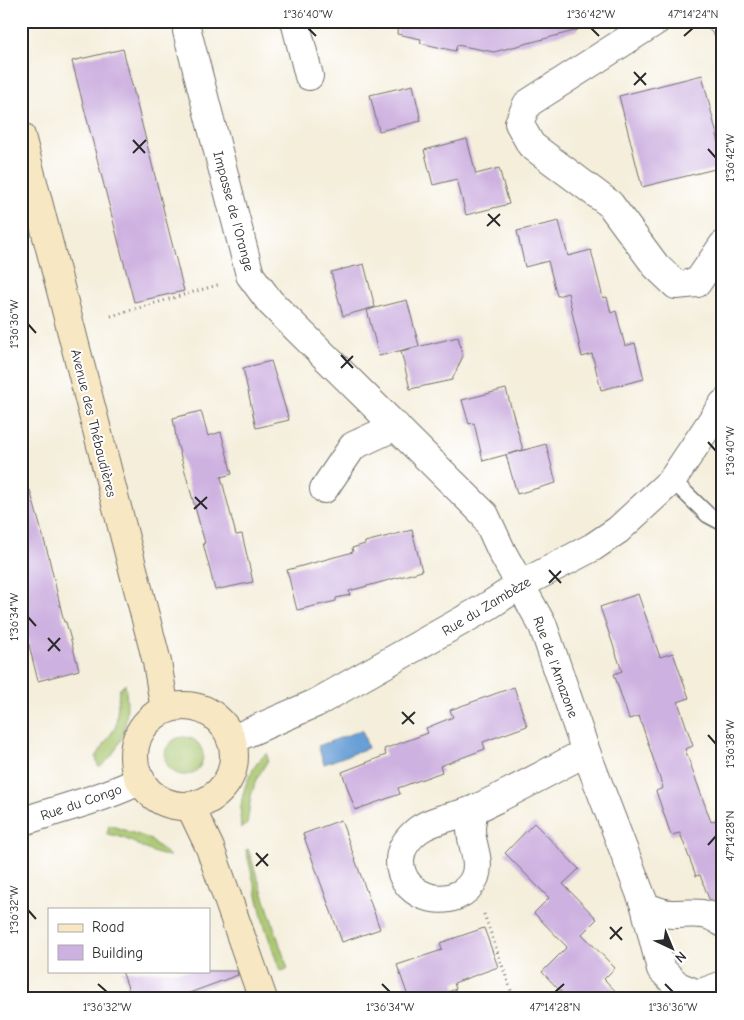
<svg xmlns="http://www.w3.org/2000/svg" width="744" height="1020" viewBox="0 0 744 1020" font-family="'Comic Neue',sans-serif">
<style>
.green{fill:#a7c56d;stroke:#69784c}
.water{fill:#689fd6;stroke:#4a6580}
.building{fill:#cdb1e0}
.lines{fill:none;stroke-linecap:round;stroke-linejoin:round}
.lane-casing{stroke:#716f69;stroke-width:18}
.street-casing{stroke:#716f69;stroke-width:30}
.secondary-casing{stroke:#716f69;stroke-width:30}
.path{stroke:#716f69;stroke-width:3;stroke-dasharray:1 4;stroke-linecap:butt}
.lane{stroke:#fff;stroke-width:15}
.street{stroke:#fff;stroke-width:28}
.secondary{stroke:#f7e8c3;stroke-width:28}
.ticks{fill:none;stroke:#2b2b2b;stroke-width:2}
.labels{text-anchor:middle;stroke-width:4;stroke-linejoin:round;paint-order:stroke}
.street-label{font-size:14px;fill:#2b2b2b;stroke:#fff}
.neatline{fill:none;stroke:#2b2b2b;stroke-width:2}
.ticks-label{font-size:12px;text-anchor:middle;fill:#2b2b2b}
</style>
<rect width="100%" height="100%" fill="#fff"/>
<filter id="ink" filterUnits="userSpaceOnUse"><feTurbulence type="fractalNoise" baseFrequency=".02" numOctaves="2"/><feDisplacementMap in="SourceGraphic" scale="10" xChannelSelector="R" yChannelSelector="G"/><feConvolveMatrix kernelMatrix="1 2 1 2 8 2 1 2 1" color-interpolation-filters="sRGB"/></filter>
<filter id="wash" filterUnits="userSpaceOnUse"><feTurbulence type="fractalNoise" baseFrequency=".0096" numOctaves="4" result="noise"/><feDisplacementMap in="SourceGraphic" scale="20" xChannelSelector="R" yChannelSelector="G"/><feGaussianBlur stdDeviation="1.12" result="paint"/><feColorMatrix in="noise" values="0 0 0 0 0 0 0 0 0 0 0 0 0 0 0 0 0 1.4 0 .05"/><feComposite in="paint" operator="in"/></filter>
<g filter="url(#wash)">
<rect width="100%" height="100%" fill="#f4eedb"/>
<g class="green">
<path d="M125 684C130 712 126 747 101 766H98L96 757 116 726 119 690Z"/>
<circle cx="184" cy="756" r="19"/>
<path d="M267 753 268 760 256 780 251 796 247 824 241 828C238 802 246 770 267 753Z"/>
<path d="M109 825 148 838 170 856C147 855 131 836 107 834Z"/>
<path d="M248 849 288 969 280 971 264 924 246 850Z"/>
</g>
<path class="water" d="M362 730 368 748 324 764 318 746Z"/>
<g id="blocks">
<g class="building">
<path d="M398 21H577L578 30 494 52 457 45 455 51 420 43 421 39 397 34Z"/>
<path d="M123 49 184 291 134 302 72 61Z"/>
<path d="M702 75 723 159V167L642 187 619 96Z"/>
<path d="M413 85 421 121 379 131 370 95Z"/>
<path d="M467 139 476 174 499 168 509 204 466 215 457 179 433 185 424 150Z"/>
<path d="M559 221 568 256 591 250 603 298 607 297 611 313 616 311 625 346 635 343 644 379 601 390 592 354 582 357 568 293 557 296 548 261 525 267 517 231Z"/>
<path d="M364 264 375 307 343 316 331 272Z"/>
<path d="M407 300 419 346 379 356 367 310Z"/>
<path d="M458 337 463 356 452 380 410 389 401 351Z"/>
<path d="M271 361 289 420 256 428 243 368Z"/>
<path d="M506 389 523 450 483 461 474 423 469 424 462 400Z"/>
<path d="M201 411 208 436 221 432 232 474 221 477 236 535 242 534 253 582 215 590 203 543H205L177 443 173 418Z"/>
<path d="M546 444 556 483 517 494 506 455Z"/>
<path d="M30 490 48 554 64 622H66L79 670 38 681 26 633 28 632 21 603V491Z"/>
<path d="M412 530 422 571 349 591 350 595 336 598V601L297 610 287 570 353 552 352 548 365 544V542Z"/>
<path d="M638 594 660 657 673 653 689 698 678 702 693 746 685 749 711 822 723 817V904L709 899 700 875 696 876 680 833 671 835 656 791 663 788 639 716 629 719 614 674 622 671 600 607Z"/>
<path d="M514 687 527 726 483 742 485 749 440 766 442 772 398 788 400 794 355 810 342 772 386 755 384 749 428 733 426 728 453 717 450 710Z"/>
<path d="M341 820 380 929 342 942 303 834Z"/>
<path d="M534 823 579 869 563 884 597 919 582 934 615 968 604 979 623 999H568L542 972 567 947 534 913 549 898 505 853Z"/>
<path d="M484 928 498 967 454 983 456 989 429 999H409L397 965 442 950 440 943Z"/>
<path d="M122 971H237L238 975 173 999H132Z"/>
</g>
</g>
</g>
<g filter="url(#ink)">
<use href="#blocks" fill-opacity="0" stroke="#716f69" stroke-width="1"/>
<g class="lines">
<g class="lane-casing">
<path id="lane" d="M672 480 708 515 723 523"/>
</g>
<g class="street-casing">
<g id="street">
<path d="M295 21 309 76"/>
<path d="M656 21 527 104 519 123 531 145 610 204 656 266 676 285 697 283 723 245"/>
<path d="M721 21 723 23"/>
<path d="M187 31 250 275 270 302 485 515 502 552 543 626 586 752 645 906 661 969 678 986 698 994 723 985"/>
<path d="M324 489 353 446 396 426"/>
<path d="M231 740 316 703 488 606 520 585 593 547 618 530 672 480 723 404"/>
<path d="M474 810C473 816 471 823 471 829 471 845 481 860 475 877 460 913 400 902 400 861 400 848 408 838 418 830 435 818 457 817 475 809 513 792 550 771 586 752"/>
<path d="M21 822C61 808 103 799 141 780"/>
<path d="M645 906C654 910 662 914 672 914 692 914 706 910 723 923"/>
</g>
</g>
<g class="secondary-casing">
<g id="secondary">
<path d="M21 136 157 662 165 710"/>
<circle cx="184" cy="756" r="50"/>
<path d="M190 806 210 848 263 999"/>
</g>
</g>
<g class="path">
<path d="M111 316 221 284"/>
<path d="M484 914 514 999"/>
</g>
<use href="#lane" class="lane"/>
<use href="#street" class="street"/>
<use href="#secondary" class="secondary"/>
</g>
</g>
<path class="ticks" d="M308 28 316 36M591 28 599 36M684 36 693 28M634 72 646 85M634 85 646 73M133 140 145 153M708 149 716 158M133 153 146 140M488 214 500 226M487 226 500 214M28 324 36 333M341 355 353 368M341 368 353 356M708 442 716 451M195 497 207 509M194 509 207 497M549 570 561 583M549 583 561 571M28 617 36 626M48 638 60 651M48 651 60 638M402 712 414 724M402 724 415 712M708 735 716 744M708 845 716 836M256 853 268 866M256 866 268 854M28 910 36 919M610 927 622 940M610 939 622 927M98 984 107 992M382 984 390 992M665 984 673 992M555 992 564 984"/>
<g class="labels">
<g class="street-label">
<text transform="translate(234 211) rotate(75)" y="5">Impasse de l'Orange</text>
<text transform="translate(94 423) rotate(76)" y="5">Avenue des Thébaudières</text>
<text transform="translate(486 606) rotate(-31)" y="5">Rue du Zambèze</text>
<text transform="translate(556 667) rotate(70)" y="5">Rue de l'Amazone</text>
<text transform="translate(81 802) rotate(-19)" y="5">Rue du Congo</text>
</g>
</g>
<rect width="744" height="1020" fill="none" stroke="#fff" stroke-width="55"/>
<rect x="48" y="908" width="162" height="65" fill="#ffffff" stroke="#aaaaaa"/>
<rect x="58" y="924" width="25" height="8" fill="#f7e8c3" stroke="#aaaaaa"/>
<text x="92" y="932" font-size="15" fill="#2b2b2b">Road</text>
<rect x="58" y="945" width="25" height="15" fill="#cdb1e0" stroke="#aaaaaa"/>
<text x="92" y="958" font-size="15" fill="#2b2b2b">Building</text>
<g transform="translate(672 948) rotate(136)" stroke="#ffffff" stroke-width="4" paint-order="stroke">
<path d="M0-4L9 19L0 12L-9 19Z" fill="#2b2b2b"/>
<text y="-8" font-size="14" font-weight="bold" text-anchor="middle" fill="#2b2b2b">N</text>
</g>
<rect x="28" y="28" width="688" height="964" class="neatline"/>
<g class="ticks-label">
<text x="308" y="18">1°36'40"W</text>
<text x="591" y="18">1°36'42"W</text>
<text x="693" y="18">47°14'24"N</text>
<text transform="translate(730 158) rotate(-90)" y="4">1°36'42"W</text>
<text transform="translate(14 324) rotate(-90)" y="4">1°36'36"W</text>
<text transform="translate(730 451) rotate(-90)" y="4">1°36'40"W</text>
<text transform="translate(14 617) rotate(-90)" y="4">1°36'34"W</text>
<text transform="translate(730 744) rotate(-90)" y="4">1°36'38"W</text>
<text transform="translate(730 836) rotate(-90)" y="4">47°14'28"N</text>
<text transform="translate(14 910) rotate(-90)" y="4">1°36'32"W</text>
<text x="107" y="1011">1°36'32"W</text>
<text x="390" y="1011">1°36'34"W</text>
<text x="555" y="1011">47°14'28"N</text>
<text x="673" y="1011">1°36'36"W</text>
</g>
</svg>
